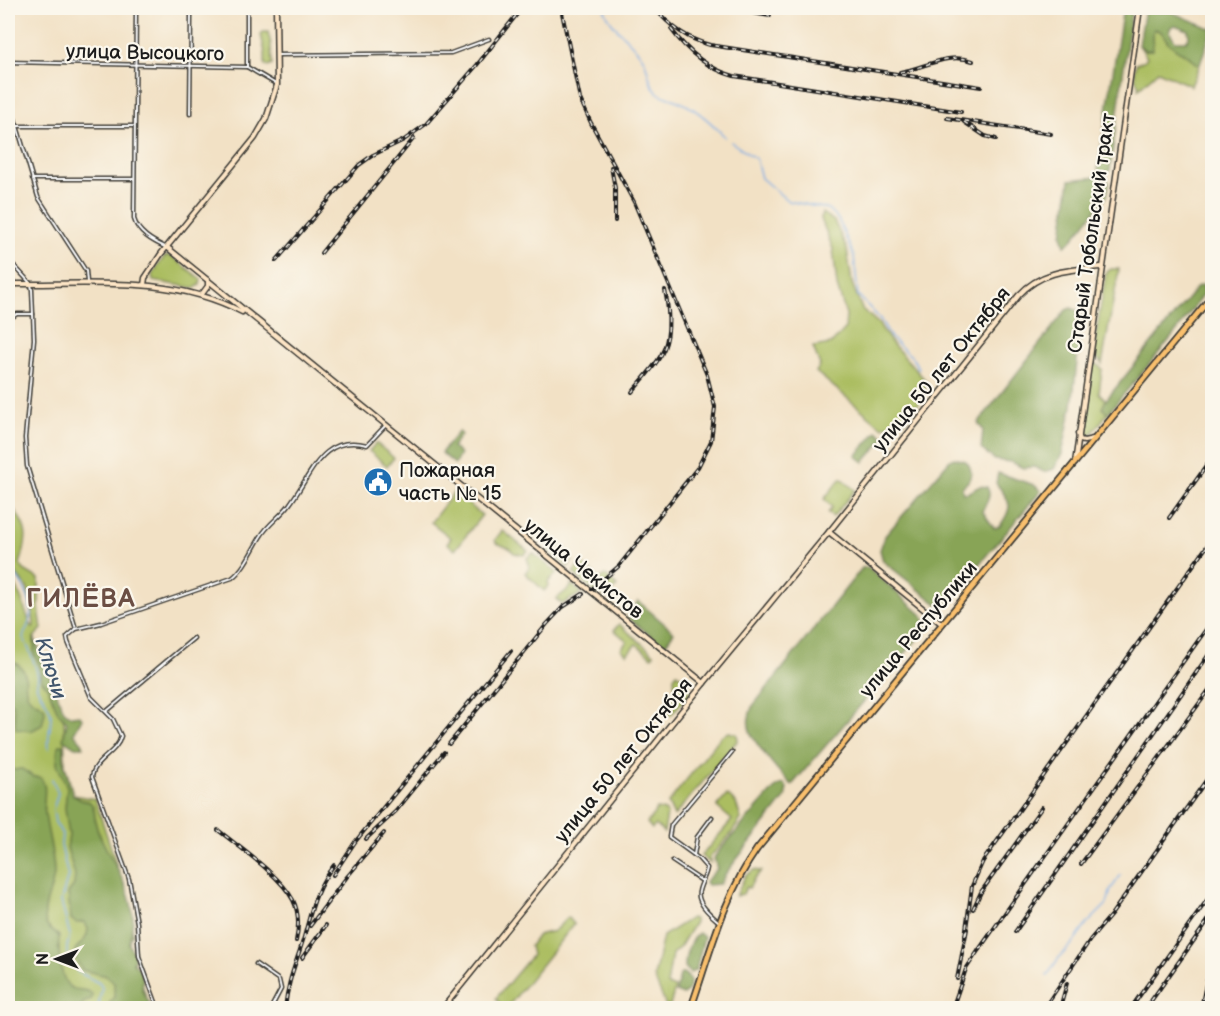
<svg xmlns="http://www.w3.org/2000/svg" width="1220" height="1016" viewBox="0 0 1220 1016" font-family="'Balsamiq Sans',sans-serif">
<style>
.green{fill:#abbd61;stroke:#646c3e;stroke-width:1.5}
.forest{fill:#88a457;stroke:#52603a;stroke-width:1.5;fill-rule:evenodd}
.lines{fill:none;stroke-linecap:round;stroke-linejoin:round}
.stream{stroke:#78aae4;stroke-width:1.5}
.street-casing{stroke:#3c3a35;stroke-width:5}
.secondary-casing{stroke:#3c3a35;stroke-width:7}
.primary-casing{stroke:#3c3a35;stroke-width:8}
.street{stroke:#fff;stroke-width:2}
.secondary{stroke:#fde5c5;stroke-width:4}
.primary{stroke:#f9bf6d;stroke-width:4.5}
.rail-casing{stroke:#1c1c1c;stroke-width:4}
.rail{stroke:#fbf7ec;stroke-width:1.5;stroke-dasharray:4.5;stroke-linecap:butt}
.labels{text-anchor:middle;stroke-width:4.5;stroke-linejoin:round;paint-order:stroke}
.street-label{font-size:20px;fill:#1c1c1c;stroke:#fbf7ec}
.poi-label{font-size:20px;fill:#1c1c1c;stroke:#fbf7ec;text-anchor:start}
.water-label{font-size:21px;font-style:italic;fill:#41556c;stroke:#fbf7ec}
.district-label{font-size:26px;font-weight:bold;letter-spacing:1.5px;fill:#6b4e44;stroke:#fbf7ec}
</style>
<rect width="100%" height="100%" fill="#fbf7ec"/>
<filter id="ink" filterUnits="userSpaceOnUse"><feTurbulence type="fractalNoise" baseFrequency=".0167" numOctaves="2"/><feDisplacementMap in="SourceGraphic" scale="12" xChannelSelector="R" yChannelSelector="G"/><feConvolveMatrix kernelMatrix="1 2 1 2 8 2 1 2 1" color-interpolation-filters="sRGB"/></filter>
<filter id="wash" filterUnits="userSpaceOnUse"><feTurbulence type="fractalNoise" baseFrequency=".008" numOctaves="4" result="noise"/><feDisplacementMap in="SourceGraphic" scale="24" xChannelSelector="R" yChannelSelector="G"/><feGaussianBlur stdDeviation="1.35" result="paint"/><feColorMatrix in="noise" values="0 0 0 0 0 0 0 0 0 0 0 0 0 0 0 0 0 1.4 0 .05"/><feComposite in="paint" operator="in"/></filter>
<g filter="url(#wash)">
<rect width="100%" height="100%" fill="#f2e1c5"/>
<g class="green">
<path d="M1154 29 1164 33C1169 50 1186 50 1197 64H1200L1191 86 1158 71 1137 90 1139 86C1134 78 1134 73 1136 64L1145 60 1147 57 1139 45 1145 50H1153L1152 36Z"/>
<path d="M263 32H268L271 44 272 65 268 67 265 65V53L261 35Z"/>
<path d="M822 213 834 221 847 249 852 283 862 309 879 324 891 342 927 382 919 403 906 420 882 427 816 372 820 365 813 347 831 344 845 329 846 315 837 286 833 249 821 219Z"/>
<path d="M167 256H171L201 279 200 285 195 288 153 281 152 275 164 257Z"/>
<path d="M1111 269H1119L1102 364 1093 353 1106 273Z"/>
<path d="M1096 364 1102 369 1099 393 1106 400 1102 408 1108 413 1090 436H1085L1083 432 1091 366Z"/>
<path d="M376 443 394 458 387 466 369 451Z"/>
<path d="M841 478 855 490 833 517 828 513 832 507 824 499Z"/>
<path d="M454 492 482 515 455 550 447 543 451 538 431 522Z"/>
<path d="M8 502C28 526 30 535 20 564L24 570 39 579V607L42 629 35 636 34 643 64 721 65 765 73 795 95 799 130 906 133 935 127 940 150 1008H8V574C22 590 22 609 33 628L34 625 32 605 27 588 8 564V545L14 529 13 512 8 508Z"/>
<path d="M502 531H503L528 551 524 555 514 553 509 548 496 543 495 540Z"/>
<path d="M556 541 572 554 569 558 573 561 568 567 548 551Z"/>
<path d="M533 553 557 573 548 582 549 585 544 591 525 573 530 567 527 558Z"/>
<path d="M581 563 600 579 605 575 617 586 608 597 598 594 573 573Z"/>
<path d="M571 584 582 593 562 604 556 599 571 587Z"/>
<path d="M619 624 654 654 652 657 636 644 627 654 621 649 627 641 614 630Z"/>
<path d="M677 673 688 682 690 693 671 715H668L662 710 675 696 674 677Z"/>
<path d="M729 732 737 734 738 740 674 816 668 803 722 735Z"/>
<path d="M727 795 736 803 741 819 731 834 710 857V863L701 856 732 820 717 807Z"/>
<path d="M657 809 665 811 667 814 664 833 656 825 652 829 647 823Z"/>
<path d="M754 870 761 871 754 879 749 888 746 887 743 894 736 896 745 876Z"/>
<path d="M568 917 574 924 507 1008H502L496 998 532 955 530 946 538 935 554 931Z"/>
<path d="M691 918 695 919V922L680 947 672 954 667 985 675 988 670 1006H666L654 977 663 936Z"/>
</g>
<g class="forest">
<path d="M1123 8H1132L1110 170 1107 173 1099 172 1098 168Z"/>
<path d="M1145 8H1154L1158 12 1169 11 1212 29 1200 64H1197C1187 52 1181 54 1172 46 1163 40 1166 31 1154 29L1152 36 1153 50H1145L1139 45ZM1175 25 1188 30 1189 37 1186 41H1175L1170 32V28Z"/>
<path d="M1097 177H1106L1109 183 1107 196 1071 241 1065 245 1062 235 1070 180Z"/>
<path d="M1203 285 1204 293 1177 331 1108 413 1102 408 1106 400 1198 286Z"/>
<path d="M1071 308 1081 312 1082 318 1072 406 1062 454 1054 469 1044 472 1034 467 1023 468 1011 462 995 460 981 449 983 430 978 423 1066 310Z"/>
<path d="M459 431 461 435 452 447 460 454 455 464 441 453Z"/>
<path d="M877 431 885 438 864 462 856 456Z"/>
<path d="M954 458 966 461C974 470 972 480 962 487L963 493H967L980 486 987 487C993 498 984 503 983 512L994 528 999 527C1015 506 1010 502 996 483L998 473 1034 485 1041 491 942 608 883 561 880 550 885 536 950 460Z"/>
<path d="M868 567 923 616 927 628 792 785C782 776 754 743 750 731 747 722 749 715 752 707L862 568Z"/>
<path d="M638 601 674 632 664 646 627 617Z"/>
<path d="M34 637 64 711 71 716 80 715 82 718 74 733 83 744V747H75L63 739 67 722 58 712 48 688 40 678V666L34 654Z"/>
<path d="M8 659C38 672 17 685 31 699 35 702 40 704 44 707L45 712 42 725 31 731 16 729 13 705 8 700C15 681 7 679 8 659Z"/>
<path d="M60 745H64V764L73 795 81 800 90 802C97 809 93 818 97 828 108 859 131 883 133 917 133 927 130 935 129 944 132 952 137 955 133 963L139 968 143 979 142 991 153 1008H106L114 997V983L107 976 82 970C63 941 86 952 88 929L84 922 76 923 71 919 68 893 74 885 75 875 67 848 69 835 65 808 67 787 57 764 58 748Z"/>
<path d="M8 751 10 754V763L13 770 22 769 34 777H40C47 785 44 794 44 803 45 827 54 850 54 873 54 889 38 911 48 927 50 930 56 933 59 936 58 947 60 980 70 987 77 992 85 987 92 994L91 1000 83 1003 80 1008H8Z"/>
<path d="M784 784 787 788 785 798 726 873 720 884 707 885 705 882 717 869 714 858 719 851 774 789 780 785Z"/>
<path d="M699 933 704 937 696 970 690 973 685 967C685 955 689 939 699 933Z"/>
<path d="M683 973C692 978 693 989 683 995L676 992 680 975Z"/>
</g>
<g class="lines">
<g class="stream">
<path d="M604 8C610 27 632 41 643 58 649 68 648 84 657 92 663 97 670 97 678 101 696 108 712 123 725 137"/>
<path d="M731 142 756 159 761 178 788 201 828 209 838 219 854 256 858 295 880 319 891 338 911 356 919 369"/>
<path d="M8 510 10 514"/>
<path d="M8 531 12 519"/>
<path d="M8 566C20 579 34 600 30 619 29 625 25 631 23 637 28 646 37 668 38 677 38 680 36 684 37 687 39 695 50 702 51 716 51 727 47 738 49 749"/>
<path d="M52 779 58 793 53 810 55 822 62 834 61 845 68 876 61 901 70 935 67 947V956L78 972 99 983 102 987 98 1008"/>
<path d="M1047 976 1058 959 1074 942 1087 924 1107 904 1111 889 1121 875"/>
</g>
</g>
</g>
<g filter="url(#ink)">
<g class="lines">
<g class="street-casing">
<g id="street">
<path d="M136 8 134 219C138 233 152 241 165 247"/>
<path d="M8 25V8"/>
<path d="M277 55 451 53 489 39"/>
<path d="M8 59V91L12 109 38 197 86 271 87 282"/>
<path d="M8 62 247 67 276 84"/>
<path d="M247 67V8"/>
<path d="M190 114 191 15"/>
<path d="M16 126H133"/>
<path d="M32 179H133"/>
<path d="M8 259 31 284 32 290 34 339 25 438 27 466 76 629"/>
<path d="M8 320 17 314H33"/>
<path d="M107 711 194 638"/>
<path d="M694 855 697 837 712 817"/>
<path d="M672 861 702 881"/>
<path d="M719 922C711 915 696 903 699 891 701 882 706 876 707 868L698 858 669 837 671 825 732 752"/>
<path d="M256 964 279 980 281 989 271 1008"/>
<path d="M158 1008 139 956 137 923 129 879 92 777C94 759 117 754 121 736L113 719 91 697 68 642 67 637 76 629 101 623 232 578C245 568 252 550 261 536 268 524 281 516 289 505 311 476 322 433 367 445L386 425"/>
</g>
</g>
<g class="secondary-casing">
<g id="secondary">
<path d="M168 248 704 683"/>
<path d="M8 284C85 285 171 274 242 312"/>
<path d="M144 285 145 278 161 254 255 138 266 119 277 85 276 8"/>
<path d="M202 294 208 286V281"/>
<path d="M1078 434 1080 440 1084 441 1093 439"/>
<path d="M1075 463 1140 8"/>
<path d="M829 532 942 624"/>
<path d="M443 1008 704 683 833 527 1019 295C1042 270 1070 270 1101 267"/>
</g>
</g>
<g class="primary-casing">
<path id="primary" d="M691 1008C710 954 723 897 757 849L1212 296"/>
</g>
<use href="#street" class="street"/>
<use href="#secondary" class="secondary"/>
<use href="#primary" class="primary"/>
<g class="rail-casing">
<g id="rail">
<path d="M561 8 580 99 591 123 634 202 707 375 715 407 711 441 698 467 619 566 592 589"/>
<path d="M655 8C669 26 687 39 710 45L981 87"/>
<path d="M723 8 770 16"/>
<path d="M671 29C687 51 708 69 734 76L961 112"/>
<path d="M900 72C925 68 947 52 973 61"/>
<path d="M947 118 1051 134"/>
<path d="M964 122 985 136 996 139"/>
<path d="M611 167 615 188V221"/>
<path d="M321 253 414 138"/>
<path d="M276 261 359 165 373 155 404 140 426 124 477 65 522 8"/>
<path d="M632 392C642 380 654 368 661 355 672 336 669 310 665 290"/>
<path d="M1169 518 1212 458"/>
<path d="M449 744 547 624 563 607 583 594"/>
<path d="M218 830C239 847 281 876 293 900 299 912 299 927 296 941"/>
<path d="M366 839 396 811 444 752"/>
<path d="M1081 864 1212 686"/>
<path d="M333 875 355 842 511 651"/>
<path d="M973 909 981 892 1042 807"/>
<path d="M310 926 346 878 384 833"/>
<path d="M1015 932 1212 650"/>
<path d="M965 936 972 886 983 861 1212 539"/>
<path d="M302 958 326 925"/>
<path d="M957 979 967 929"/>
<path d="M953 1006 966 969 978 951 1212 621"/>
<path d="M285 1008C288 979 296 964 304 937 312 908 315 889 334 865"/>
<path d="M1044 1008 1090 940 1111 915 1212 772"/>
<path d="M1060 1008 1067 983"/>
<path d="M1131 1008 1212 893"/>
<path d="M1146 1008 1212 915"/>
<path d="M1201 1008 1212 955"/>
</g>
</g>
<use href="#rail" class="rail"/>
</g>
</g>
<defs>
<g id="civic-disc" transform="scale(1.5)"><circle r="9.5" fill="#1f6fb2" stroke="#fbf7ec"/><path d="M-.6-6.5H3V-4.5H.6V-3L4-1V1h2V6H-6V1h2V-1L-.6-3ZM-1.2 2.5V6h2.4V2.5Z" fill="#fff"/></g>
</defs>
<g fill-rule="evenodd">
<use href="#civic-disc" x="378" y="482"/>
</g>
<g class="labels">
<g class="street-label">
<text transform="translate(145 52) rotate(1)" y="7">улица Высоцкого</text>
<text transform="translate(1091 233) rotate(-82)" y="7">Старый Тобольский тракт</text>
<text transform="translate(941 369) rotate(-51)" y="7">улица 50 лет Октября</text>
<text transform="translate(584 568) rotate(39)" y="7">улица Чекистов</text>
<text transform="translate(918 629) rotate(-50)" y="7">улица Республики</text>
<text transform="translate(623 760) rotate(-51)" y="7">улица 50 лет Октября</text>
</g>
<g class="poi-label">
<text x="399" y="477">Пожарная<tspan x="399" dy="23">часть № 15</tspan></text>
</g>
<g class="water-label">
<text transform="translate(51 668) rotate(73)" y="7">Ключи</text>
</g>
<g class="district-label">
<text x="81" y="607">ГИЛЁВА</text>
</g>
</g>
<rect width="1220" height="1016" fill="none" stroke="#fbf7ec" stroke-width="30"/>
<g transform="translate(57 959) rotate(270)" stroke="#fbf7ec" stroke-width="4.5" paint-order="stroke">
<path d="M0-4.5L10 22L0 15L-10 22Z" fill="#1c1c1c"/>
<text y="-9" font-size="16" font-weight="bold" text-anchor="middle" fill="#1c1c1c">N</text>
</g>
</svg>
